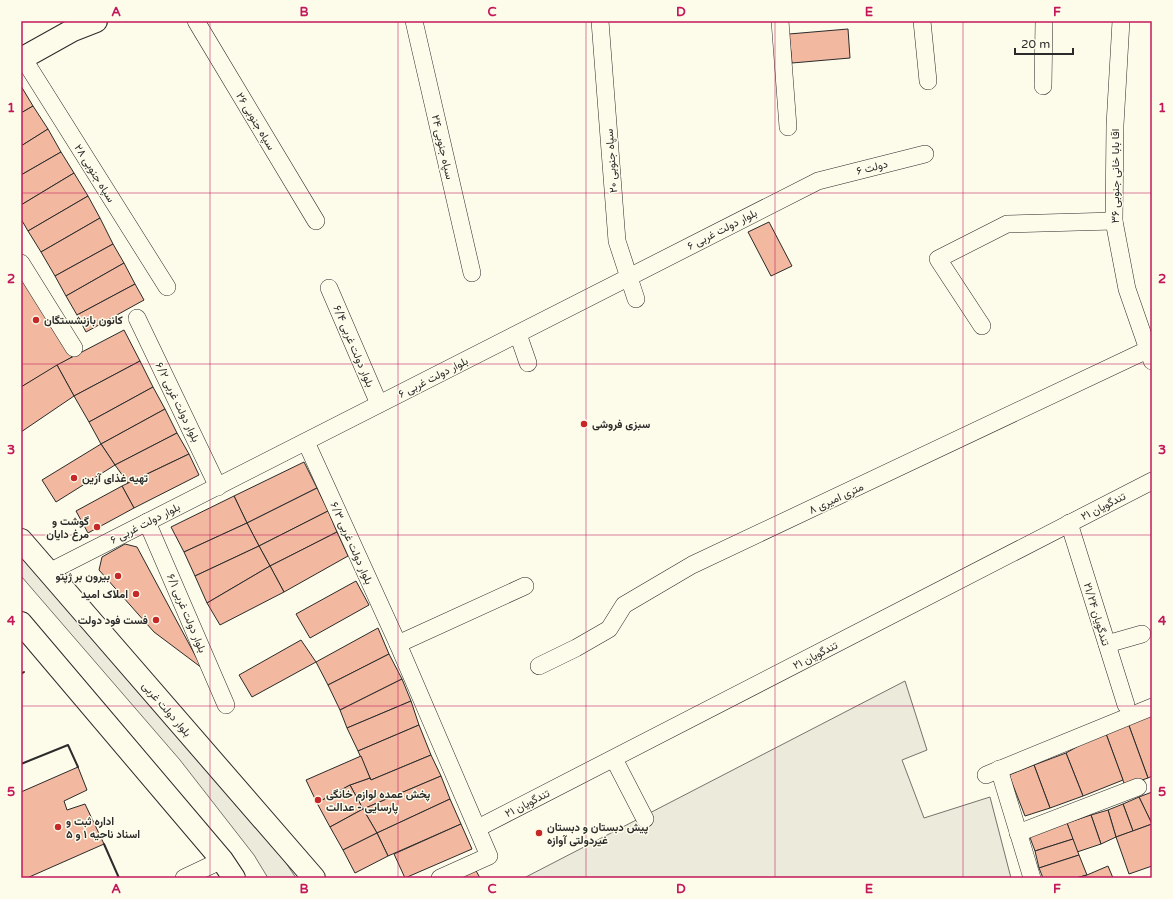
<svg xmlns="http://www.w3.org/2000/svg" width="1173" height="899" viewBox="0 0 1173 899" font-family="'Varela Round',Vazirmatn,sans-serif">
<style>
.green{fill:#ecebdb;stroke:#74746e}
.building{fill:#f2b8a0;stroke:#2b2b2b}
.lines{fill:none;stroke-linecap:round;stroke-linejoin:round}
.minor-casing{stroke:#2b2b2b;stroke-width:18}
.tertiary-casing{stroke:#2b2b2b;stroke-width:24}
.secondary-casing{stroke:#2b2b2b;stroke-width:24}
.minor{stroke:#fdfbea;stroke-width:17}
.tertiary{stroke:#fdfbea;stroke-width:22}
.secondary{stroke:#fdfbea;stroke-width:22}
.wall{stroke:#2b2b2b;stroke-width:2}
.grid{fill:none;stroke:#c2185b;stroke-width:1;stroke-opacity:0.55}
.poi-dot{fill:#c62828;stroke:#fdfbea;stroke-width:1.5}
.labels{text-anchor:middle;stroke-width:3;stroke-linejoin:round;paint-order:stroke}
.street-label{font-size:11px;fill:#2b2b2b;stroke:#fdfbea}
.poi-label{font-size:11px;font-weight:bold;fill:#2b2b2b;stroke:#fdfbea;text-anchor:start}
.neatline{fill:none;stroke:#c2185b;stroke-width:1.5}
.grid-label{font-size:13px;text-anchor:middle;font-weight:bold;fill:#c2185b}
</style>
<rect width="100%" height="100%" fill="#fdfbea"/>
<g class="green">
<path d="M21 546 261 825 296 878H268L254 855 180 760 21 576Z"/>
<path d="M905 681 927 750 902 760 924 818 990 797 1011 878H524Z"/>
</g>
<g class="building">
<path d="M848 29 850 58 792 63 789 34Z"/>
<path d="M21 86 33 106 21 113Z"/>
<path d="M33 106 48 129 21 146V113Z"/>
<path d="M48 129 61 152 21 175V146Z"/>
<path d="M61 152 74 173 21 205V175Z"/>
<path d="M74 173 88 196 28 231 21 219V205Z"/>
<path d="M88 196 100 218 41 252 28 231Z"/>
<path d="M100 218 113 244 55 276 41 252Z"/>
<path d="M769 222 792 266 771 276 748 232Z"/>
<path d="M113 244 124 263 66 296 55 276Z"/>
<path d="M124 263 135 284 77 315 66 296Z"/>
<path d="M27 277 72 357 21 387V283Z"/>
<path d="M135 284 144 300 86 332 77 315Z"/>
<path d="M124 330 140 361 74 396 57 365Z"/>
<path d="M140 361 153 387 89 422 74 396Z"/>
<path d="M57 365 74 396 21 432V387Z"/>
<path d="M153 387 165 409 101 444 89 422Z"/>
<path d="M165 409 177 433 115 465 101 444Z"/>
<path d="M177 433 189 454 128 483 115 465Z"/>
<path d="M101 444 115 465 56 502 42 480Z"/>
<path d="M189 454 199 475 134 508 122 486Z"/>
<path d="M304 462 317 488 247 523 234 496Z"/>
<path d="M122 486 134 508 88 533 76 511Z"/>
<path d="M317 488 328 511 259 546 247 523Z"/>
<path d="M234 496 247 523 184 552 171 527Z"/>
<path d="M328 511 337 532 270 566 259 546Z"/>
<path d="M247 523 259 546 195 576 184 552Z"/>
<path d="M337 532 348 556 284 592 270 566Z"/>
<path d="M125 544 137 547 202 668 154 632 99 570 102 557Z"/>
<path d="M259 546 270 566 207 603 195 576Z"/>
<path d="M270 566 284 592 220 625 207 603Z"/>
<path d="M356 581 369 605 310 638 296 614Z"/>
<path d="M378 628 389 654 328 685 316 662Z"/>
<path d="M301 640 316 662 252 697 239 675Z"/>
<path d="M389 654 402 679 340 710 328 685Z"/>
<path d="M402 679 411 701 347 728 340 710Z"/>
<path d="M411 701 419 725 358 751 347 728Z"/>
<path d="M1152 714V776L1148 778 1128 723Z"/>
<path d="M1128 723 1148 778 1125 786 1105 731Z"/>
<path d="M419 725 431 755 371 780 358 751Z"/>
<path d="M1105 731 1123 780 1083 796 1066 753Z"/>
<path d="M1066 753 1083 796 1050 808 1034 765Z"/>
<path d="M431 755 441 776 363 809 350 785 370 778 371 780Z"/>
<path d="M361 756 370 778 350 785 317 803 306 780Z"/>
<path d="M1034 765 1050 808 1025 816 1009 775Z"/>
<path d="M78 767 87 790 64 801 67 810 85 804 104 844 27 878H21V792Z"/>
<path d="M441 776 450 799 377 833 363 809Z"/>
<path d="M350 785 363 809 330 827 317 803Z"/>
<path d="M1152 792V824L1139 797Z"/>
<path d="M1139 797 1152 824 1133 831 1123 804Z"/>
<path d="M450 799 461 824 388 856 377 833Z"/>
<path d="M1123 804 1133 831 1116 837 1108 810Z"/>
<path d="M363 809 377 833 343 850 330 827Z"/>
<path d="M1108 810 1116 837 1101 844 1091 815Z"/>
<path d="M1091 815 1101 844 1077 852 1067 823Z"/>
<path d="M1067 823 1073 839 1035 851 1029 835Z"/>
<path d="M461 824 472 849 405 878 394 854Z"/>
<path d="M1152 824V866L1129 874 1116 837Z"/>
<path d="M377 833 388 856 355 873 343 850Z"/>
<path d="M1073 839 1079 855 1039 868 1035 851Z"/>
<path d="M1079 855 1087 875 1076 878H1043L1039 868Z"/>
<path d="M1108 866 1113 878H1076L1087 875Z"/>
<path d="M474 867 480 878H458Z"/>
</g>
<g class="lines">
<g class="minor-casing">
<g id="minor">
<path d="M196 21 316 221"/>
<path d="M414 21 472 273"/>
<path d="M600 21 617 241 636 299"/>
<path d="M780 21 788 127"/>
<path d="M922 21 928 81"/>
<path d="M1121 21 1115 125 1114 221 1127 289 1152 361"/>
<path d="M23 58 167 287"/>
<path d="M1043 86 1044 21"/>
<path d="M21 263 74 348"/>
<path d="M329 288 379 404"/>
<path d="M137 318 218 487"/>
<path d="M982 326 938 259 1007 224 1114 221"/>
<path d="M518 334 528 363"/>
<path d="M306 442 398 644 489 856 440 878"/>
<path d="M147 522 226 705"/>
<path d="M1069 523 1126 705"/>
<path d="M49 572 818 181 925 154"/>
<path d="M398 644 525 586"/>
<path d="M1107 644 1142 634"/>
<path d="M539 666 576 648 609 629 624 605 692 565 1147 350"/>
<path d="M614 759 645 819"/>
<path d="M999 769 1032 878"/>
<path d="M986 775 1152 707"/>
<path d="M478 828 1152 481"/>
<path d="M1018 833 1138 787"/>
<path d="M184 878 222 860"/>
</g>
</g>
<g class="tertiary-casing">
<path id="tertiary" d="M21 59 73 30 96 21"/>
</g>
<g class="secondary-casing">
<g id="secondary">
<path d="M21 540 314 878"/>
<path d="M21 623 222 860 234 878"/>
</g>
</g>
<use href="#minor" class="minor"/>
<use href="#tertiary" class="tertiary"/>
<use href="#secondary" class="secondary"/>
<g class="wall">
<path d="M21 674 24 672"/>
<path d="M21 764 68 745 78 767"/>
<path d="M104 844 119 878"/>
</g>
</g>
<path class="grid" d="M210 21V878M398 21V878M586 21V878M775 21V878M963 21V878M21 193H1152M21 364H1152M21 535H1152M21 706H1152"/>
<g class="poi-dot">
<circle cx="36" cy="320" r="4"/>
<circle cx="584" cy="424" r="4"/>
<circle cx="74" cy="478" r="4"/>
<circle cx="97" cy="527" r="4"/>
<circle cx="118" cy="576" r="4"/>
<circle cx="136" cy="594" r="4"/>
<circle cx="156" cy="620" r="4"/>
<circle cx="318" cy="800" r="4"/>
<circle cx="58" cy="827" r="4"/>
<circle cx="539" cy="833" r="4"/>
</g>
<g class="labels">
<g class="street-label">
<text transform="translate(256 121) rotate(59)" y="4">۲۶ سپاه جنوبی</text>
<text transform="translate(443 147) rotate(77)" y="4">۲۴ سپاه جنوبی</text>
<text transform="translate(611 161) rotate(-94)" y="4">۲۰ سپاه جنوبی</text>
<text transform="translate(872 167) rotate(-14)" y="4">۶ دولت</text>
<text transform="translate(95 173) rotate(58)" y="4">۲۸ سپاه جنوبی</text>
<text transform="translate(1115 176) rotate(-90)" y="4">۳۶ اقا بابا خانی جنوبی</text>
<text transform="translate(722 229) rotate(-27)" y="4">بلوار دولت غربی ۶</text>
<text transform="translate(354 346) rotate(67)" y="4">بلوار دولت غربی ۶/۴</text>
<text transform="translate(433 377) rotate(-27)" y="4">بلوار دولت غربی ۶</text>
<text transform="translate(178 402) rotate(64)" y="4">بلوار دولت غربی ۶/۲</text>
<text transform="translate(836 498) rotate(-25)" y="4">۸ متری امیری</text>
<text transform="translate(1103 506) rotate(-27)" y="4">۲۱ تندگویان</text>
<text transform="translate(145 523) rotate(-27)" y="4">بلوار دولت غربی ۶</text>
<text transform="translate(352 543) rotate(66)" y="4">بلوار دولت غربی ۶/۳</text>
<text transform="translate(187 613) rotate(67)" y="4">بلوار دولت غربی ۶/۱</text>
<text transform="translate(1097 614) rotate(73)" y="4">۲۱/۲۴ تندگویان</text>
<text transform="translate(815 655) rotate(-27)" y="4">۲۱ تندگویان</text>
<text transform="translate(167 709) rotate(49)" y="4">بلوار دولت غربی</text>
<text transform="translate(527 803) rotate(-27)" y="4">۲۱ تندگویان</text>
</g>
<g class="poi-label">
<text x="44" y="324">کانون بازنشستگان</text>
<text x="592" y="428">سبزی فروشی</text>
<text x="82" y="482">تهیه غذای آرین</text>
<text x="89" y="525" text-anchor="end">گوشت و<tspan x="89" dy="13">مرغ دایان</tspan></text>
<text x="110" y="580" text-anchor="end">بیرون بر ژپتو</text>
<text x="128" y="598" text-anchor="end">املاک امید</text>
<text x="148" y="624" text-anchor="end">فست فود دولت</text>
<text x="326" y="798">پخش عمده لوازم خانگی<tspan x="326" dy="13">پارسایی - عدالت</tspan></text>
<text x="66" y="825">اداره ثبت و<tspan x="66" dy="13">اسناد ناحیه ۱ و ۵</tspan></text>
<text x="547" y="831">پیش دبستان و دبستان<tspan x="547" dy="13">غیردولتی آوازه</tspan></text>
</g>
</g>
<rect width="1173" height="899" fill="none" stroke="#fdfbea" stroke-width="44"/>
<path d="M1015 48v6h58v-6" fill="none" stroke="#2b2b2b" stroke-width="2"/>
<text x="1021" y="48" font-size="12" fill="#2b2b2b" stroke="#fdfbea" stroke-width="3" paint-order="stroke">20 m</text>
<rect x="22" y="22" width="1129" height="855" class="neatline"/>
<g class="grid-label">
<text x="116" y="16">A</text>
<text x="304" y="16">B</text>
<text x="492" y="16">C</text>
<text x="681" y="16">D</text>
<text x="869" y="16">E</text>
<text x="1057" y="16">F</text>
<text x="11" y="112">1</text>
<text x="1162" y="112">1</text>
<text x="11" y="283">2</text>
<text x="1162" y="283">2</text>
<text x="11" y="454">3</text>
<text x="1162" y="454">3</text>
<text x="11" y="625">4</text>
<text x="1162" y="625">4</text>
<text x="11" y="796">5</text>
<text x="1162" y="796">5</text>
<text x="116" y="893">A</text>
<text x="304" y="893">B</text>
<text x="492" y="893">C</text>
<text x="681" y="893">D</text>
<text x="869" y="893">E</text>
<text x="1057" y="893">F</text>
</g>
</svg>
